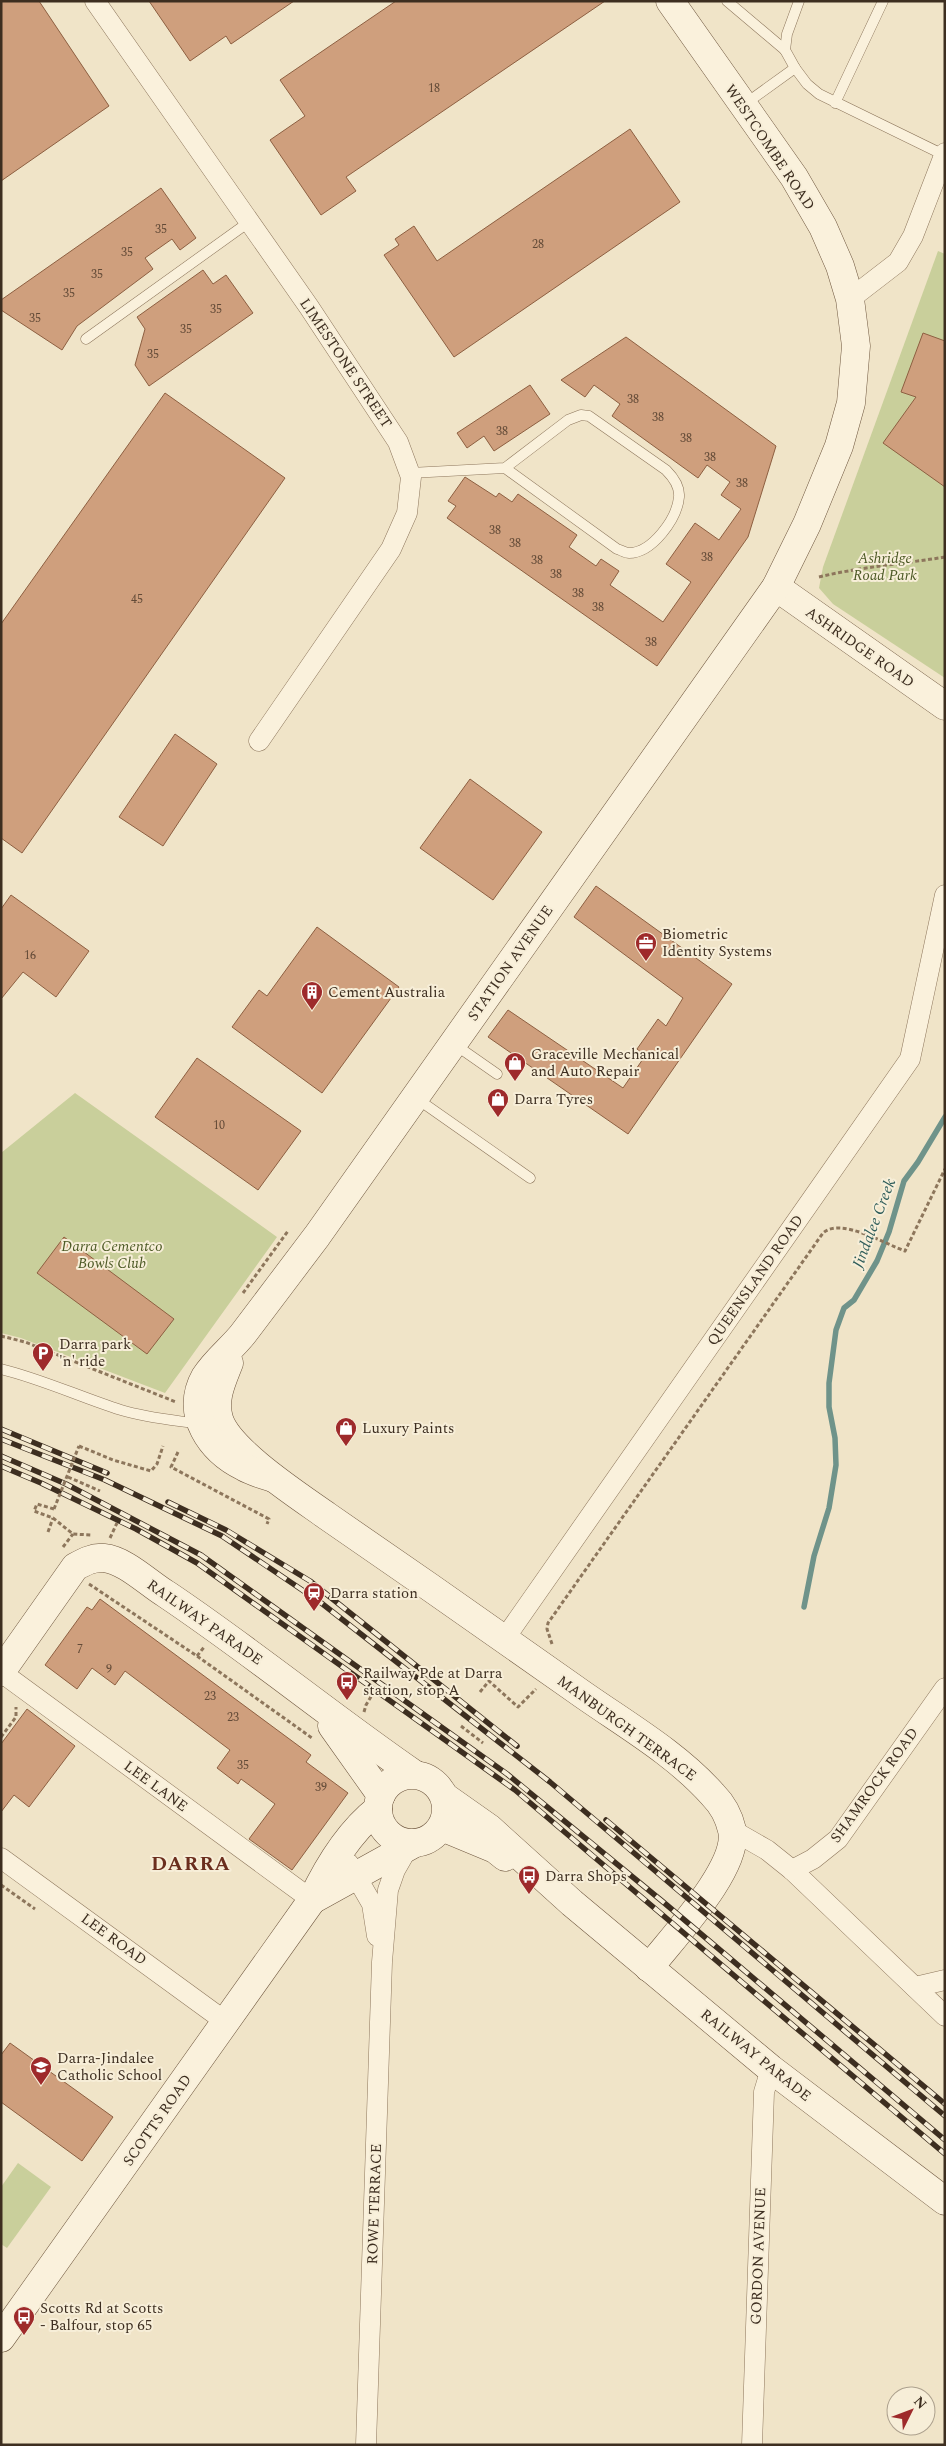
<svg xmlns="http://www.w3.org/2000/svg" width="946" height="2446" viewBox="0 0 946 2446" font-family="Spectral,serif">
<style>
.green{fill:#c9cf9b}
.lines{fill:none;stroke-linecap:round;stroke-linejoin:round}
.stream{stroke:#6f938a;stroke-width:5.5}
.building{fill:#cf9f7d;stroke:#8d5f41}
.lane-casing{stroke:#8d765c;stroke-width:11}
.street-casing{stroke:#8d765c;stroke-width:21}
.secondary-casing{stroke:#6f573f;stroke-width:29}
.path{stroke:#8d765c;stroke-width:3;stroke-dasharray:4 2.5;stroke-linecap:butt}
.lane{stroke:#faf1dc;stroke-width:10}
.street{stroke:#faf1dc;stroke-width:20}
.secondary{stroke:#faf1dc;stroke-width:28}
.rail-casing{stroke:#3d2e20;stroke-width:5.5}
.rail{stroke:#f7eed8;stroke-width:4;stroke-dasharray:11;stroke-linecap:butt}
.path-bridge{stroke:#8d765c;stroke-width:3;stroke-dasharray:4 2.5;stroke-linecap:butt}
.labels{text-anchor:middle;stroke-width:4;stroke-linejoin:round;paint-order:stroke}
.number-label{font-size:12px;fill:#624a37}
.street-label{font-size:15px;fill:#3d2e20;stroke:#f7eed8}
.park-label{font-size:15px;font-style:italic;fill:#4d5a26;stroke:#f7eed8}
.poi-label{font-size:15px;fill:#3d2e20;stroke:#f7eed8;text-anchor:start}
.water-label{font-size:16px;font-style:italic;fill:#2f5d5a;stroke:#f7eed8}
.district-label{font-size:20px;font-weight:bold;letter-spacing:1px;fill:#6b2e1e;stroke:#f7eed8}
</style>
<rect width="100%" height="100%" fill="#f0e4c8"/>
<g class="green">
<path d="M938 251 945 254V678L833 604 819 588 823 567Z"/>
<path d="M75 1093 277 1237 165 1393 21 1338 1 1333V1153Z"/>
<path d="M18 2163 51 2187 7 2248 1 2244V2187Z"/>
</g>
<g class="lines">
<path class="stream" d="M804 1607 814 1556 829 1508 836 1465 835 1438 829 1407V1383L836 1330 844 1308 854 1300 877 1261 889 1232 904 1181 918 1162 945 1117"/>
</g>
<g class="building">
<path d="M1 1H39L109 106 1 181Z"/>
<path d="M149 1H294L231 44 226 36 190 61Z"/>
<path d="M396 1H605L346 177 356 191 321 215 270 140 305 116 280 80Z"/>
<path d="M630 129 680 202 454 357 384 255 399 245 395 239 414 226 437 261Z"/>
<path d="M161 188 196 238 180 250 172 239 145 258 153 269 77 326 62 350 1 310V300Z"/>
<path d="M203 270 213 284 226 275 253 313 149 386 135 365 145 329 137 317Z"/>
<path d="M923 333 945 341V487L883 443 916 397 901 392Z"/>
<path d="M626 337 776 446 748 537 657 666 447 518 456 506 448 501 465 477 496 497 499 493 512 502 518 494 577 535 569 547 596 566 601 559 619 571 610 585 663 622 691 582 666 564 695 523 719 540 741 509 721 495 730 482 707 465 698 478 612 416 620 404 594 385 585 397 561 380Z"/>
<path d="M530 385 550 414 494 451 484 436 467 448 457 433Z"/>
<path d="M165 393 285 478 22 853 1 838V624Z"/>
<path d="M175 734 217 764 163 846 119 817Z"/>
<path d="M470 779 542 832 493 900 420 848Z"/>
<path d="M596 886 732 984 628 1134 488 1037 508 1010 623 1088 645 1056 637 1049 658 1019 666 1026 683 998 574 917Z"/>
<path d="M11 895 89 951 56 997 23 972 1 999V909Z"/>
<path d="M317 927 399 987 322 1093 232 1027 259 990 267 996Z"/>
<path d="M197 1058 301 1131 258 1190 155 1117Z"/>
<path d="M64 1237 174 1319 147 1354 37 1273Z"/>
<path d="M100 1599 311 1755 306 1762 348 1793 292 1870 249 1839 275 1804 241 1779 238 1784 217 1768 230 1750 125 1671 115 1685 92 1668 77 1689 45 1665 87 1607 92 1610Z"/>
<path d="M27 1709 75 1746 29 1807 14 1795 1 1812V1744Z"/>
<path d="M10 2043 113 2117 82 2161 1 2102V2055Z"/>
</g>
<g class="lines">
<g class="lane-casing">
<g id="lane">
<path d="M727 1 785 50"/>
<path d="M799 1 787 34 785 50 795 68 807 84 819 94 944 155"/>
<path d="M835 103 883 1"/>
<path d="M745 104 795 68"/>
<path d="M86 339 249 222"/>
<path d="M410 473 505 468 568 420 581 415 589 416 666 470C673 477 680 486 679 497 677 519 652 553 629 553 625 553 621 550 617 549L505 468"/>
<path d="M454 1044 497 1074"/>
<path d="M416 1098 530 1178"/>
<path d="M1 1369C42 1379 80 1397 121 1410 147 1418 173 1420 200 1424"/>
</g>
</g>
<g class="street-casing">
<g id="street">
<path d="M95 1 309 307 398 442 411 477 407 513 391 549 259 741"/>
<path d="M850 299 898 262 913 236 945 153"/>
<path d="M505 1638 910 1059 945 895"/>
<path d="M1 1672 312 1900"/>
<path d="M732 1830 767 1850 792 1870 945 2016"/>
<path d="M1 1858 226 2022"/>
<path d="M349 1864 372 1904 377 1936"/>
<path d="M792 1870 813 1859 838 1839 945 1688"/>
<path d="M915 1987 945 1980"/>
<path d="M366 2445 382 1962 388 1890 395 1870 407 1849"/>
<path d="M752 2445 764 2092 771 2069"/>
</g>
</g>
<g class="secondary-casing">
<g id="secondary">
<path d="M776 587 945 706"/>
<path d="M229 1363C222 1381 213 1399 219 1419 229 1451 299 1496 327 1516 410 1573 493 1631 575 1689 621 1722 675 1752 713 1795 722 1804 729 1817 732 1830 740 1867 672 1938 649 1968"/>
<path d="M273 1478C264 1475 253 1472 244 1467 211 1451 184 1414 205 1377 215 1361 231 1349 243 1334 268 1301 292 1269 317 1236L776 587 807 524 839 446 851 403 856 346 850 299 840 266 823 227 794 177 670 1"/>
<path d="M1 1672 75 1567C84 1562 93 1557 104 1558 125 1560 148 1583 166 1594 251 1651 330 1716 414 1774"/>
<path d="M332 1726 381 1795"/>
<circle cx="412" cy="1809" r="34"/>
<path d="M445 1797 489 1828 572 1903 771 2069 945 2201"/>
<path d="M442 1827 495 1849 505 1857"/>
<path d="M312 1900 415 1843"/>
<path d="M1 2338 312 1900C327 1868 350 1831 378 1809"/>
</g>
</g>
<g class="path">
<path d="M819 577C860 567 902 564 945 557"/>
<path d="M243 1293 288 1231"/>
<path d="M1 1336 25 1342 176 1402"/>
<path d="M79 1446 113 1460 151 1471 157 1464 163 1446"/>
<path d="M178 1452 171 1467 269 1519 267 1524"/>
<path d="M68 1477 100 1491"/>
<path d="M54 1509 37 1504 34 1511 53 1518 73 1534 91 1535"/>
<path d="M48 1532 53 1518"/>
<path d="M110 1538 117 1523"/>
<path d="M63 1547 73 1534"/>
<path d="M89 1584 197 1656 312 1738"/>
<path d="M552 1644 547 1629 548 1623 823 1233C841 1217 885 1244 905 1251L945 1169"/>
<path d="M197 1656 205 1646"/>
<path d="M480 1692 489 1681 518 1707 536 1689"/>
<path d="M364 1712 366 1705 372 1695"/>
<path d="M461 1726 483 1743"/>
<path d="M1 1737 16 1717V1707"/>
<path d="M1 1885 35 1909"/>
</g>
<use href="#lane" class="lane"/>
<use href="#street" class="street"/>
<use href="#secondary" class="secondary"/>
<g class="rail-casing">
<g id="rail">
<path d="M1 1429 107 1473"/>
<path d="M1 1439 105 1480 222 1536 320 1602 550 1782 945 2116"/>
<path d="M1 1456 66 1484 201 1555 507 1774 662 1901 945 2140"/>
<path d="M1 1466 41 1483 136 1529 197 1563 515 1790 945 2154"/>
<path d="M168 1502 226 1530 310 1581 517 1746"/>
<path d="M606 1820 945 2104"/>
</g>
</g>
<use href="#rail" class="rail"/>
<path class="path-bridge" d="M54 1509 79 1446"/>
</g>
<defs>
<g id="office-pin" transform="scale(1.125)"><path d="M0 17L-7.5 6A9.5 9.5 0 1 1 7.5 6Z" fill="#9e2a2b" stroke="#f7eed8"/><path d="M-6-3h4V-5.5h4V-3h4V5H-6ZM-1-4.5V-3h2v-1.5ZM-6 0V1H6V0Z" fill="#fff"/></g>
<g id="building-pin" transform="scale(1.125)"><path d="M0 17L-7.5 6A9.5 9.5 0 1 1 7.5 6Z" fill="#9e2a2b" stroke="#f7eed8"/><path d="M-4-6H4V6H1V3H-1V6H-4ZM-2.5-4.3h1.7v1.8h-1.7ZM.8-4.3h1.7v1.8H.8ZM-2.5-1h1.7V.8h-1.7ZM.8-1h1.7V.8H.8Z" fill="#fff"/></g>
<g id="shop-pin" transform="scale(1.125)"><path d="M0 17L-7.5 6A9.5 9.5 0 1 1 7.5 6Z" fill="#9e2a2b" stroke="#f7eed8"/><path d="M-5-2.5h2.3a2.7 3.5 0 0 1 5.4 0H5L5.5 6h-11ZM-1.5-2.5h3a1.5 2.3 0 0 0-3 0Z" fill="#fff"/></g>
<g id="parking-pin" transform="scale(1.125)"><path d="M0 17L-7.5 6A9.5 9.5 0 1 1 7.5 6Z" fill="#9e2a2b" stroke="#f7eed8"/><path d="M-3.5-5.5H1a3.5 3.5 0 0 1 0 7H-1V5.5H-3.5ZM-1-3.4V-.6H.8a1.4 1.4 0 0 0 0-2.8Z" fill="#fff"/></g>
<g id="station-pin" transform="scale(1.125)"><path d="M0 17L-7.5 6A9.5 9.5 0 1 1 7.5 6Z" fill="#9e2a2b" stroke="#f7eed8"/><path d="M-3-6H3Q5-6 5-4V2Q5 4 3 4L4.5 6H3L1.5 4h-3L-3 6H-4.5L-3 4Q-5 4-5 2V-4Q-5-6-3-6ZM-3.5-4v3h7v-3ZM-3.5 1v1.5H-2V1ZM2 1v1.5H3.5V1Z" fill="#fff"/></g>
<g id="bus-pin" transform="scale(1.125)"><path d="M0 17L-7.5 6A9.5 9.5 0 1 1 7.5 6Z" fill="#9e2a2b" stroke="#f7eed8"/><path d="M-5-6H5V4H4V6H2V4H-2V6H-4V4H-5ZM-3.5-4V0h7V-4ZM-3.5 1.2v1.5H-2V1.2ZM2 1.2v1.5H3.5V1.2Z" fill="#fff"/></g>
<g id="school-pin" transform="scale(1.125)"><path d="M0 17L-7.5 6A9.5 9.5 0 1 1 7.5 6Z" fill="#9e2a2b" stroke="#f7eed8"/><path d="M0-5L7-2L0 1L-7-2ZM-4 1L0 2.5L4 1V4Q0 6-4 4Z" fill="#fff"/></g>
</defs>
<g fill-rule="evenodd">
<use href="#office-pin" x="646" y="943"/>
<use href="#building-pin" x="312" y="992"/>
<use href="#shop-pin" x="515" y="1063"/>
<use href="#shop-pin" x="498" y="1099"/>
<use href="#parking-pin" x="43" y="1353"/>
<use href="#shop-pin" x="346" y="1428"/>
<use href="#station-pin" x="314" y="1593"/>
<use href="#bus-pin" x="347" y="1682"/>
<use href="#bus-pin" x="529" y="1876"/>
<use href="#school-pin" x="41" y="2067"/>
<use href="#bus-pin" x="24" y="2317"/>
</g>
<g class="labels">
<g class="number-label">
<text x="434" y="92">18</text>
<text x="161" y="233">35</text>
<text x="538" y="248">28</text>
<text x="127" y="256">35</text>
<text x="97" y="278">35</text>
<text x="69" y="297">35</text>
<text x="216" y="313">35</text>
<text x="35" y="322">35</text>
<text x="186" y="333">35</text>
<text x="153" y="358">35</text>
<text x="633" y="403">38</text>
<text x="658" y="421">38</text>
<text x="502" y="435">38</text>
<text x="686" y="442">38</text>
<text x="710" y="461">38</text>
<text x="742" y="487">38</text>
<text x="495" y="534">38</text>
<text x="515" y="547">38</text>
<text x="707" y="561">38</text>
<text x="537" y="564">38</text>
<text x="556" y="578">38</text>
<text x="578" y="597">38</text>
<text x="137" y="603">45</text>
<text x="598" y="611">38</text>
<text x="651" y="646">38</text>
<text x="30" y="959">16</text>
<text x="219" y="1129">10</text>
<text x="80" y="1653">7</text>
<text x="109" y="1673">9</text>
<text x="210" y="1700">23</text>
<text x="233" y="1721">23</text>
<text x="243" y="1769">35</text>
<text x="321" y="1791">39</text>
</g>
<g class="street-label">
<text transform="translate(770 147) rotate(56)" y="5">WESTCOMBE ROAD</text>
<text transform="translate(346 363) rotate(56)" y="5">LIMESTONE STREET</text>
<text transform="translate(860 647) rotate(35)" y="5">ASHRIDGE ROAD</text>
<text transform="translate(510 963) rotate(-55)" y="5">STATION AVENUE</text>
<text transform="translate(755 1280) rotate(-55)" y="5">QUEENSLAND ROAD</text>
<text transform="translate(205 1622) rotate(35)" y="5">RAILWAY PARADE</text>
<text transform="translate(627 1728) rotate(36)" y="5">MANBURGH TERRACE</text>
<text transform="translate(874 1785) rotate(-54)" y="5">SHAMROCK ROAD</text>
<text transform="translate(156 1786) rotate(36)" y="5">LEE LANE</text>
<text transform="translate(114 1939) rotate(36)" y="5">LEE ROAD</text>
<text transform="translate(756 2055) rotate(39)" y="5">RAILWAY PARADE</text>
<text transform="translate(157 2120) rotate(-55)" y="5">SCOTTS ROAD</text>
<text transform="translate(374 2204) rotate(-88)" y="5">ROWE TERRACE</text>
<text transform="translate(758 2256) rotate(-88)" y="5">GORDON AVENUE</text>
</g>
<g class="park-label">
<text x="885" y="563">Ashridge<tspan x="885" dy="17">Road Park</tspan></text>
<text x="112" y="1251">Darra Cementco<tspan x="112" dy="17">Bowls Club</tspan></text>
</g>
<g class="poi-label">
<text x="662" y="939">Biometric<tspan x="662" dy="17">Identity Systems</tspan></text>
<text x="328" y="997">Cement Australia</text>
<text x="531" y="1059">Graceville Mechanical<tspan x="531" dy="17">and Auto Repair</tspan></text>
<text x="514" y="1104">Darra Tyres</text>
<text x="59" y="1349">Darra park<tspan x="59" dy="17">'n' ride</tspan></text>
<text x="362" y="1433">Luxury Paints</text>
<text x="330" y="1598">Darra station</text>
<text x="363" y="1678">Railway Pde at Darra<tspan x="363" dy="17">station, stop A</tspan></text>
<text x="545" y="1881">Darra Shops</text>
<text x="57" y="2063">Darra-Jindalee<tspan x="57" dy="17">Catholic School</tspan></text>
<text x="40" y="2313">Scotts Rd at Scotts<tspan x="40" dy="17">- Balfour, stop 65</tspan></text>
</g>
<g class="water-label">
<text transform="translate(873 1223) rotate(-69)" y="6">Jindalee Creek</text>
</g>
<g class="district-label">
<text x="191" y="1870">DARRA</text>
</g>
</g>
<rect width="946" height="2446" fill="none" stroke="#3d2e20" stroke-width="5"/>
<g transform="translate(911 2411) rotate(48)"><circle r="24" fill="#f7eed8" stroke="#ada18e"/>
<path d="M0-4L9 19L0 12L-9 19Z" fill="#9e2a2b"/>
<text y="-8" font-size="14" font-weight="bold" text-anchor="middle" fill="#3d2e20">N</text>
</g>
</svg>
